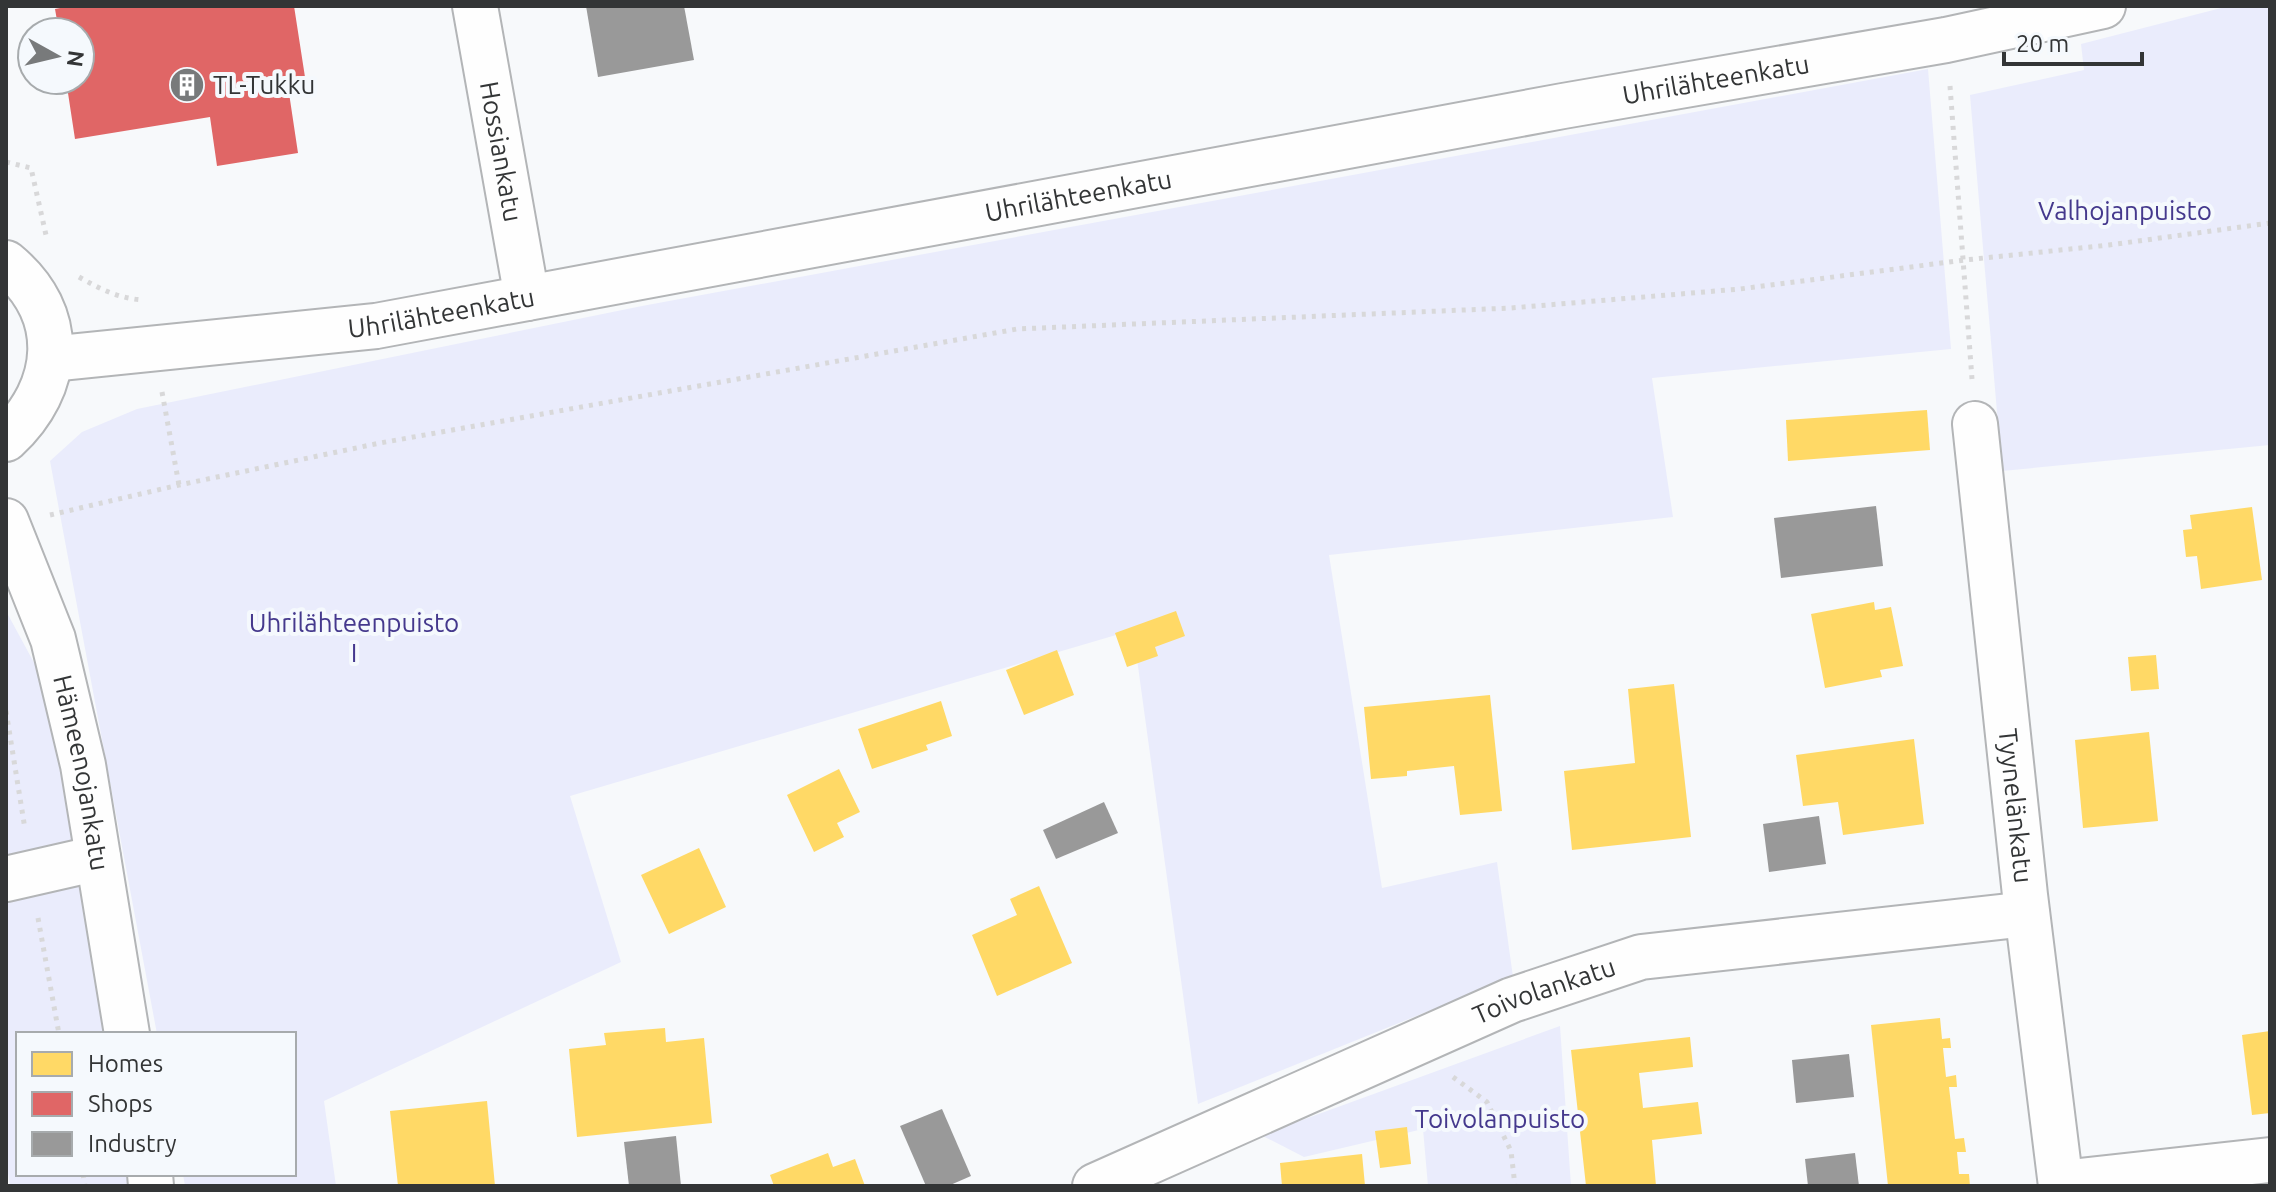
<svg xmlns="http://www.w3.org/2000/svg" width="2276" height="1192" viewBox="0 0 2276 1192" font-family="Ubuntu,sans-serif">
<style>
.green{fill:#eaecfc}
.homes{fill:#ffd966}
.shops{fill:#e06666}
.industry{fill:#999}
.lines{fill:none;stroke-linecap:round;stroke-linejoin:round}
.minor-casing{stroke:#b3b5b7;stroke-width:48}
.path{stroke:#d8d8d9;stroke-width:5;stroke-dasharray:4 6;stroke-linecap:butt}
.minor{stroke:#fefefe;stroke-width:44}
.labels{text-anchor:middle;stroke-width:8;stroke-linejoin:round;paint-order:stroke}
.street-label{font-size:26px;fill:#333536;stroke:#f5f9fd}
.poi-label{font-size:26px;fill:#333536;stroke:#f5f9fd;text-anchor:start}
.park-label{font-size:26px;fill:#45398d;stroke:#f5f9fd}
</style>
<rect width="100%" height="100%" fill="#f7f9fb"/>
<g class="green">
<path d="M2229 6H2270V445L2002 471 1970 95 2084 70 2081 44Z"/>
<path d="M1928 69 1951 349 1652 378 1673 517 1329 555 1382 888 1497 862 1513 977 1198 1104 1133 630 570 796 621 962 324 1101 336 1186H185L183 1174H294V1034H157L50 461 82 432 137 409 642 306Z"/>
<path d="M6 611 45 683 105 1034H18V1174H129L131 1186H10L6 1160Z"/>
<path d="M1560 1026 1571 1186H1428L1423 1129 1304 1157 1261 1135Z"/>
</g>
<g class="homes">
<path d="M1927 410 1930 450 1788 461 1786 420Z"/>
<path d="M2252 507 2262 580 2201 589 2197 556 2186 557 2183 530 2192 529 2190 515Z"/>
<path d="M1874 602 1875 610 1891 607 1903 666 1880 670 1882 677 1825 688 1811 614Z"/>
<path d="M1176 611 1185 636 1155 647 1158 656 1127 667 1115 633Z"/>
<path d="M1057 650 1074 695 1024 715 1006 670Z"/>
<path d="M2156 655 2159 689 2131 691 2128 657Z"/>
<path d="M1674 684 1691 837 1572 850 1564 771 1635 763 1628 689Z"/>
<path d="M1490 695 1502 811 1460 815 1454 766 1407 771V776L1371 779 1364 707Z"/>
<path d="M941 701 952 736 926 745 928 750 872 769 858 729Z"/>
<path d="M2149 732 2158 821 2083 828 2075 740Z"/>
<path d="M1914 739 1924 824 1843 835 1838 802 1803 806 1796 755Z"/>
<path d="M839 769 860 812 837 823 844 837 814 852 787 795Z"/>
<path d="M699 848 726 907 669 934 641 875Z"/>
<path d="M1039 886 1072 963 997 996 972 935 1017 915 1010 899Z"/>
<path d="M1940 1018 1942 1039 1950 1038 1951 1048H1943L1946 1077 1956 1075 1957 1087H1949L1955 1139 1964 1138 1966 1152H1957L1959 1174H1969L1970 1186H1888L1871 1025Z"/>
<path d="M665 1028 666 1042 704 1038 712 1123 577 1137 569 1049 606 1045 604 1033Z"/>
<path d="M2270 1031V1113L2252 1115 2242 1035Z"/>
<path d="M1690 1037 1693 1067 1639 1073 1643 1108 1698 1102 1702 1134 1652 1140 1656 1186H1586L1571 1050Z"/>
<path d="M487 1101 495 1186H398L390 1111Z"/>
<path d="M1407 1127 1411 1164 1380 1168 1375 1131Z"/>
<path d="M828 1153 833 1167 855 1159 865 1186H774L770 1175Z"/>
<path d="M1362 1154 1365 1186H1282L1280 1163Z"/>
</g>
<path class="shops" d="M71 6H294L307 90 289 93 298 153 217 166 210 117 75 139 66 80H80V32H59L55 9Z"/>
<g class="industry">
<path d="M586 6H684L694 60 598 77Z"/>
<path d="M1876 506 1883 566 1781 578 1774 518Z"/>
<path d="M1104 802 1118 833 1056 859 1043 830Z"/>
<path d="M1819 816 1826 864 1769 872 1763 824Z"/>
<path d="M1849 1054 1854 1097 1796 1103 1792 1060Z"/>
<path d="M942 1109 971 1176 948 1186H926L900 1126Z"/>
<path d="M676 1136 681 1186H629L624 1142Z"/>
<path d="M1855 1153 1859 1186H1808L1805 1159Z"/>
</g>
<g class="lines">
<g class="minor-casing">
<g id="minor">
<path id="s1" d="M475 6 527 298"/>
<path d="M6 263C68 314 62 387 6 439"/>
<path id="s2" d="M50 359 376 326 1563 106 1946 40 2103 6"/>
<path id="s3" d="M1975 424 2025 895 2061 1186"/>
<path id="s4" d="M6 521 53 639 83 765 127 1034"/>
<path d="M6 879 98 858"/>
<path d="M150 1174 151 1186"/>
<path d="M2061 1183 2270 1160"/>
<path id="s5" d="M1095 1186 1512 1000 1641 957 2027 914"/>
</g>
</g>
<g class="path">
<path d="M1950 86 1972 379"/>
<path d="M6 162 31 168 46 235"/>
<path d="M79 277C100 289 120 299 144 300"/>
<path d="M162 392 179 485"/>
<path d="M50 515 179 485 380 443 1017 329 1511 308 1740 289 1965 260 2109 245 2270 223"/>
<path d="M6 711 25 829"/>
<path d="M38 918 59 1034"/>
<path d="M1453 1077 1487 1102 1511 1151 1515 1186"/>
<path d="M83 1174 85 1186"/>
</g>
<use href="#minor" class="minor"/>
</g>
<defs>
<g id="building-disc" transform="scale(1.8)"><circle r="9.5" fill="#787a7b" stroke="#f5f9fd"/><path d="M-4-6H4V6H1V3H-1V6H-4ZM-2.5-4.3h1.7v1.8h-1.7ZM.8-4.3h1.7v1.8H.8ZM-2.5-1h1.7V.8h-1.7ZM.8-1h1.7V.8H.8Z" fill="#fff"/></g>
</defs>
<g fill-rule="evenodd">
<use href="#building-disc" x="187" y="85"/>
</g>
<g class="labels">
<g class="street-label">
<text dy="9" stroke="none"><textPath href="#s2" startOffset="1690">Uhrilähteenkatu</textPath></text>
<text dy="9" stroke="none"><textPath href="#s1" startOffset="148">Hossiankatu</textPath></text>
<text dy="9" stroke="none"><textPath href="#s2" startOffset="1042">Uhrilähteenkatu</textPath></text>
<text dy="9" stroke="none"><textPath href="#s2" startOffset="394">Uhrilähteenkatu</textPath></text>
<text dy="9" stroke="none"><textPath href="#s4" startOffset="264">Hämeenojankatu</textPath></text>
<text dy="9" stroke="none"><textPath href="#s3" startOffset="384">Tyynelänkatu</textPath></text>
<text dy="9" stroke="none"><textPath href="#s5" startOffset="490">Toivolankatu</textPath></text>
</g>
<g class="poi-label">
<text x="213" y="94">TL-Tukku</text>
</g>
<g class="park-label">
<text x="2125" y="220">Valhojanpuisto</text>
<text x="354" y="632">Uhrilähteenpuisto<tspan x="354" dy="30">I</tspan></text>
<text x="1500" y="1128">Toivolanpuisto</text>
</g>
</g>
<rect width="2276" height="1192" fill="none" stroke="#333536" stroke-width="16"/>
<rect x="16" y="1032" width="280" height="144" fill="#f5f9fd" stroke="#a7abad" stroke-width="2"/>
<rect x="32" y="1052" width="40" height="24" fill="#ffd966" stroke="#a7abad" stroke-width="2"/>
<text x="88" y="1072" font-size="24" fill="#333536">Homes</text>
<rect x="32" y="1092" width="40" height="24" fill="#e06666" stroke="#a7abad" stroke-width="2"/>
<text x="88" y="1112" font-size="24" fill="#333536">Shops</text>
<rect x="32" y="1132" width="40" height="24" fill="#999999" stroke="#a7abad" stroke-width="2"/>
<text x="88" y="1152" font-size="24" fill="#333536">Industry</text>
<g transform="translate(56 56) rotate(98)"><circle r="38" fill="#f5f9fd" stroke="#a7abad" stroke-width="2"/>
<path d="M0-6L14 30L0 20L-14 30Z" fill="#787a7b"/>
<text y="-12" font-size="22" font-weight="bold" text-anchor="middle" fill="#333536">N</text>
</g>
<path d="M2004 52v12h138v-12" fill="none" stroke="#333536" stroke-width="4"/>
<text x="2016" y="52" font-size="24" fill="#333536" stroke="#f5f9fd" stroke-width="6" paint-order="stroke">20 m</text>
</svg>
